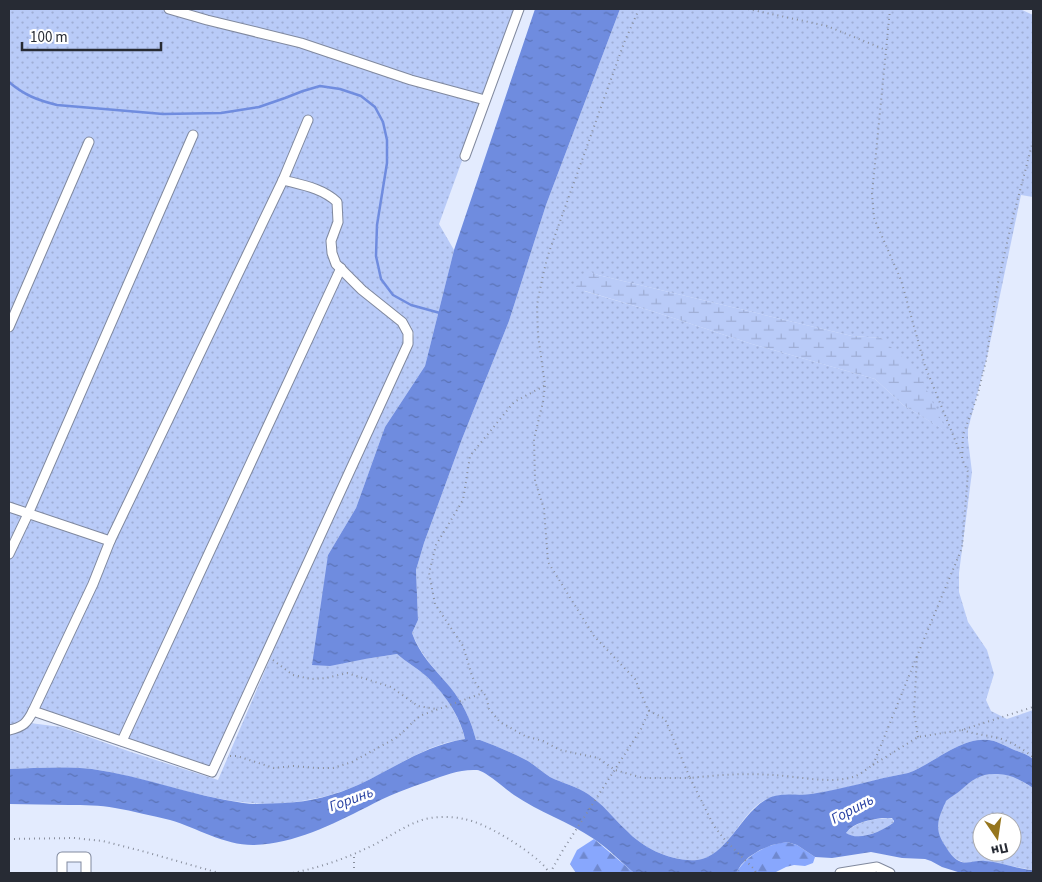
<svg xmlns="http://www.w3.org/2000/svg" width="1042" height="882" viewBox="0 0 1042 882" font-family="'Source Sans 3',sans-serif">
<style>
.green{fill:url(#green-dots);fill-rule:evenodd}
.forest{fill:url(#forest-firs)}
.wetland{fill:url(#wetland-marsh)}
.water{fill:url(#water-ripples);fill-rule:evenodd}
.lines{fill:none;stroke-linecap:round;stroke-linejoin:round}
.stream{stroke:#6f8cdf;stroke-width:2.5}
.minor-casing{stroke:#80899e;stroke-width:11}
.path{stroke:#898f9d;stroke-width:2;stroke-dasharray:1 4;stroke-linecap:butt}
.minor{stroke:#fff;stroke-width:9}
.labels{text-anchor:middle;stroke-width:5;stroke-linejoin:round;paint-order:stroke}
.water-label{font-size:15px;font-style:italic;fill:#2942a3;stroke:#fff}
</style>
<defs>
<pattern id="green-dots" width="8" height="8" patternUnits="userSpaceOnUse" patternTransform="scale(1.25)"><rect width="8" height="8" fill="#b9cbf8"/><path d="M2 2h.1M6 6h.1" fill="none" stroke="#9faed5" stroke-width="1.8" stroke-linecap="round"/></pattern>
<pattern id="forest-firs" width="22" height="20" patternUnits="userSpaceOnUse" patternTransform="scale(1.25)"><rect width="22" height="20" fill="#88a7fd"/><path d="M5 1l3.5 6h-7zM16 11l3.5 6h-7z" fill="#6f88ce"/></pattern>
<pattern id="wetland-marsh" width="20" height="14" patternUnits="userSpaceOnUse" patternTransform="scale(1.25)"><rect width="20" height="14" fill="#b9cbf8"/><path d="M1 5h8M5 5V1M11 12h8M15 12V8" fill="none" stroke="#9faed5"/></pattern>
<pattern id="water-ripples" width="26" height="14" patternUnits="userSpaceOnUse" patternTransform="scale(1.25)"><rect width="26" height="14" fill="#6f8cdf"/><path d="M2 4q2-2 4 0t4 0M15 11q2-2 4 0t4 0" fill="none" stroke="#5b73b6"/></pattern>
</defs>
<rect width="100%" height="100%" fill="#e3ebfe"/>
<g class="green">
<path d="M9 9H517L439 224 454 250 425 366 385 427 356 508 328 555 365 659 397 654C406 662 417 668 426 676 444 692 459 715 465 739 425 744 394 769 358 785 336 795 312 800 288 803 219 809 159 779 92 769 64 766 36 768 9 769V733L30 723 61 727 131 752 218 780 318 547 410 348 414 334 411 326 209 768 32 707 26 720 9 727Z"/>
<path d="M620 9H1020L1033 15V197L1021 195 987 357 968 429V440L972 472 959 573V592L968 622 987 650 994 674 986 700 991 711 1007 719 1033 710V759C1027 754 1019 752 1012 749 1006 746 1000 743 994 741 964 733 934 764 908 773 875 779 844 790 811 794 795 796 778 792 763 801 738 816 728 857 697 860 671 862 643 848 626 830 613 818 603 804 588 794 576 786 562 783 550 777 542 772 536 766 528 761 513 753 496 746 480 740H476C471 720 463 703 450 687 435 669 421 656 412 633L418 620 416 570 424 543 462 439 509 321 546 205ZM587 271 598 275 852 336 881 338 946 431 903 405 875 379 752 344 655 312 584 291Z"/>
<path d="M999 773 1013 776 1033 788V870L982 861C976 863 967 864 960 861 949 857 936 835 937 823 938 817 942 806 946 801 949 798 954 795 958 792 966 786 973 778 984 775 988 774 994 774 999 773ZM982 822H1012V852H982Z"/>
<path d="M889 818 893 819V823C880 832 862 840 847 835L846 833C856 821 874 819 889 818Z"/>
</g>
<g class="forest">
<path d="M594 839 634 873H576L570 864 577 850Z"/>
<path d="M787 842 797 845 815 857 813 863 805 866 794 865 786 867 774 873H736C747 855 766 844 787 842Z"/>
</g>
<path class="wetland" d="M586 270 598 275 852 336 881 338 918 372 947 432 903 405 875 379 752 344 655 312 575 288Z"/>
<path class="water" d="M535 9H620L546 205 509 321 462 439 424 543 416 570 418 620 412 633C420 656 435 669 450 687 463 703 471 720 476 740H480C496 746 513 753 528 761 536 766 542 772 550 777 562 783 576 786 588 794 603 804 613 818 626 830 643 848 671 862 697 860 727 857 740 814 767 799 780 792 797 796 811 794 844 789 875 779 908 773 934 764 964 733 994 741 1000 743 1006 746 1012 749 1019 752 1027 754 1033 759V788C1022 781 1011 774 998 774 981 773 973 779 961 790 957 794 950 797 946 801 946 802 943 807 943 808 936 823 936 833 946 847 949 852 953 858 959 861 967 865 976 860 985 861 1001 862 1017 869 1033 870V873H961L942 867 931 861 925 859 902 858 871 852 832 858 815 857 797 845 787 842 772 845 760 850 749 857 741 865 736 873H634C621 862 609 849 594 839 569 822 539 812 514 795 505 789 486 771 477 770 460 769 445 775 429 781 408 788 387 796 367 807 331 825 294 844 253 845 224 845 197 828 170 820 152 816 133 811 115 808 100 805 84 805 69 805 49 805 29 804 9 804V769C36 768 64 766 92 769 143 776 192 796 243 803 256 805 271 803 285 803 309 802 336 795 358 785 395 768 423 746 465 739 460 715 443 692 426 676 417 668 406 662 397 654L365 659 330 666 312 665 328 555 356 508 385 427 425 366 454 250ZM882 818H892L894 821 893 823C882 831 859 842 846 833 854 822 869 820 882 818Z"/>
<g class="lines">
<path class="stream" d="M9 82C24 95 37 100 57 105L163 114 221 113 259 107 285 98 303 91 320 86 340 89 361 96 375 107 383 122 387 140V163L377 225 376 256 381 279 393 295 411 305 440 313"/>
<g class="minor-casing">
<g id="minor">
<path d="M169 9 207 20 301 43 411 80 485 100"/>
<path d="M465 156 519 9"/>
<path d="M9 327 89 142"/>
<path d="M9 507 110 541"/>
<path d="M9 554 28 514 193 135"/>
<path d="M33 711 212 772 408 344V333L402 322 362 290 336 264 332 253 331 241 338 222 337 202C322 188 302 185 283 180"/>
<path d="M9 730C23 727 27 723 33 711L93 584 110 541 283 180 308 120"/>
<path d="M122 741 341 268"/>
<path d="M62 873V857H86V873"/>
<path d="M840 873 877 867 890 873"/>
</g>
</g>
<g class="path">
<path d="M639 9 624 43 548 255 543 275 537 305 538 335 545 385 543 402 534 439 535 481 544 509 548 562 594 636 635 679 648 710 665 719 690 778C717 775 744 773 772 775 798 776 831 785 856 776 862 773 868 768 873 765L917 656"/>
<path d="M748 9 827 26 886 50"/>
<path d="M890 9 872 194 874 218 901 280 925 366 962 457"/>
<path d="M544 386 514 402 470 456 463 500 436 545 429 573 435 604 463 646 472 676 476 684 486 696 489 709 500 722 525 736 543 741 560 750 598 758 615 770 643 778H690L714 826 725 840 755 870 756 873"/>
<path d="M273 660 293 675 311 679 326 678 347 673 391 687 418 706 436 709"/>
<path d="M962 730C974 734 986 735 998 738 1010 741 1023 749 1033 757"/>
<path d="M918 737 914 713 917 656 962 548 968 472 962 459 963 435 977 397 986 361 997 287 1012 221 1033 141"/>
<path d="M230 756H237L274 768 293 766 317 768H333L352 762 394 739C405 732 412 721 422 715L483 693"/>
<path d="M873 765 918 737 962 730 1033 707"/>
<path d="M9 839 74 838 103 841 142 851 219 873"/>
<path d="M293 873C317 868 342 860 365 849 384 841 400 828 419 821 432 816 451 816 464 819 486 823 524 847 540 862 544 865 547 870 550 873"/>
<path d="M354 873V853"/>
<path d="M550 873 563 850 641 729 649 711 648 710"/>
</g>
<use href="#minor" class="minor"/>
</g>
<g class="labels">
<g class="water-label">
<text transform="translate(351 799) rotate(-20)" y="5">Горинь</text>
<text transform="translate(852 809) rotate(-28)" y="5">Горинь</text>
</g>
</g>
<rect width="1042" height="882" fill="none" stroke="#272b34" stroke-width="20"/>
<g transform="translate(997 837) rotate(167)"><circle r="24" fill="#ffffff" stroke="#a9aaae"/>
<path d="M0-4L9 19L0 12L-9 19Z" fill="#96761e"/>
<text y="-8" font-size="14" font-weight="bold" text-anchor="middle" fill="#272b34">Пн</text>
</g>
<path d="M22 42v8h139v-8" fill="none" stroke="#272b34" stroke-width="2.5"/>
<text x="30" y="42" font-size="15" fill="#272b34" stroke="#ffffff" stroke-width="4" paint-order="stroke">100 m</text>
</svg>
